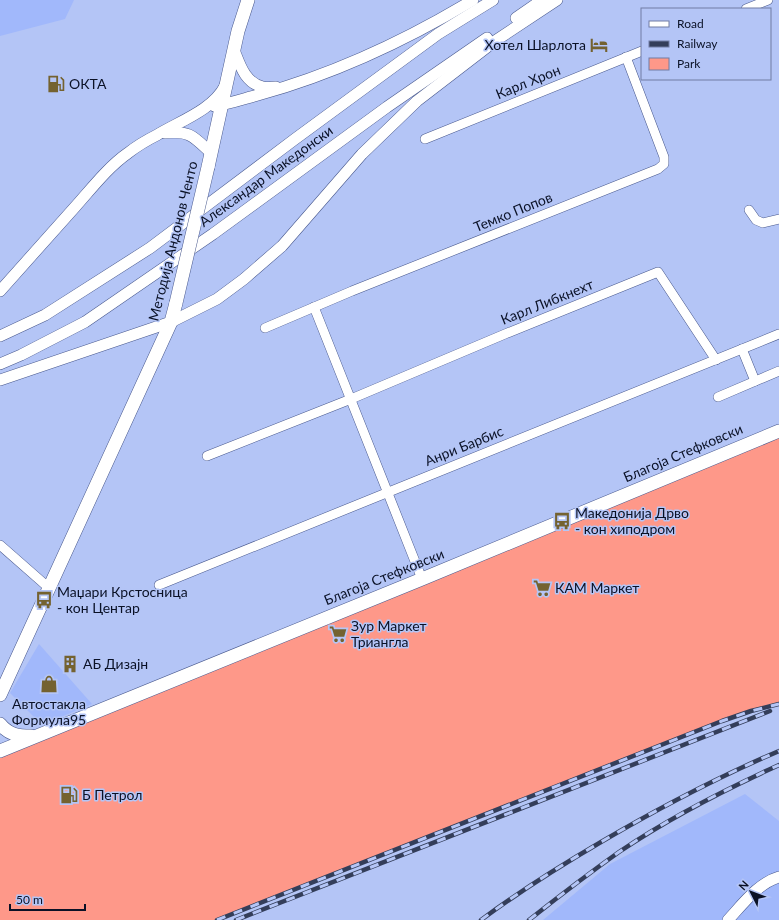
<svg xmlns="http://www.w3.org/2000/svg" width="779" height="920" viewBox="0 0 779 920" font-family="Lato,sans-serif">
<style>
.built{fill:#a1b8fb}
.green{fill:#fe9889}
.lines{fill:none;stroke-linecap:round;stroke-linejoin:round}
.minor-casing{stroke:#48588d;stroke-width:10}
.tertiary-casing{stroke:#48588d;stroke-width:12}
.secondary-casing{stroke:#48588d;stroke-width:14}
.minor{stroke:#fff;stroke-width:9}
.tertiary{stroke:#fff;stroke-width:11}
.secondary{stroke:#fff;stroke-width:13}
.rail-casing{stroke:#343e5a;stroke-width:4.5}
.rail{stroke:#b4c5f6;stroke-width:3;stroke-dasharray:9;stroke-linecap:butt}
.secondary-bridge-casing{stroke:#48588d;stroke-width:14;stroke-linecap:butt}
.secondary-bridge{stroke:#fff;stroke-width:13}
.labels{text-anchor:middle;stroke-width:3;stroke-linejoin:round;paint-order:stroke}
.poi-label{font-size:14px;fill:#0a1126;stroke:#b4c5f6;text-anchor:start}
.street-label{font-size:14px;fill:#0a1126;stroke:#b4c5f6}
</style>
<rect width="100%" height="100%" fill="#b4c5f6"/>
<g class="built">
<path d="M0 0H74L65 19 0 36Z"/>
<path d="M39 644 92 704 42 725 10 693Z"/>
<path d="M745 794 779 821V920H543L610 864Z"/>
</g>
<path class="green" d="M779 431V704L751 711 722 721 217 920H0V756Z"/>
<g class="lines">
<g class="minor-casing">
<g id="minor">
<path d="M746 9 768 0"/>
<path d="M425 139 642 51"/>
<path d="M749 210 756 220 763 223 779 219"/>
<path d="M314 307 422 579"/>
<path d="M265 328 352 291 658 169 664 164V157L626 57"/>
<path d="M742 349 755 381"/>
<path d="M718 397 779 371"/>
<path d="M207 456 351 399 505 334 658 272 716 360"/>
<path d="M0 545 49 588"/>
<path d="M159 585 779 334"/>
</g>
</g>
<g class="tertiary-casing">
<g id="tertiary">
<path d="M516 18 542 0"/>
<path d="M234 50C240 65 245 83 263 87 267 88 272 87 276 87"/>
<path d="M214 106C229 104 243 99 258 95 334 74 405 41 473 0"/>
<path d="M165 133C190 130 194 137 211 153"/>
<path d="M0 291C25 263 50 235 75 207 92 188 108 167 128 153 137 146 147 140 157 135 178 122 213 110 225 86"/>
<path d="M0 336 45 315 150 248 295 139 438 34 493 0"/>
<path d="M0 364 21 355 85 322 213 234 387 107 487 38"/>
<path d="M0 380 171 322 217 299 244 279 282 246 362 154 417 101 495 41 557 0"/>
<path d="M728 920C742 905 758 883 779 877"/>
</g>
</g>
<g class="secondary-casing">
<g id="secondary">
<path d="M208 167 238 31 248 0"/>
<path d="M0 695 171 322 176 303"/>
<path d="M0 724C9 735 18 736 31 736"/>
<path d="M0 751 422 579 779 431"/>
</g>
</g>
<use href="#minor" class="minor"/>
<use href="#tertiary" class="tertiary"/>
<use href="#secondary" class="secondary"/>
<g class="rail-casing">
<g id="rail">
<path d="M217 920 722 721 751 711 779 704"/>
<path d="M236 920 770 711"/>
<path d="M481 920C520 891 560 866 601 842 659 808 718 777 779 751"/>
<path d="M529 920C558 897 588 874 619 852 669 818 724 790 779 765"/>
</g>
</g>
<use href="#rail" class="rail"/>
<g class="secondary-bridge-casing">
<path id="secondary-bridge" d="M176 303 208 167"/>
</g>
<use href="#secondary-bridge" class="secondary-bridge"/>
</g>
<defs>
<g id="hotel-bare" transform="scale(1.38)"><path d="M-6-4.5h1.5V1H6V5H4.5V3h-9V5H-6ZM-4 0a1.8 1.8 0 1 1 3.6 0ZM.5 0V-2.5h3Q6-2.5 6 0Z" fill="#746230" stroke="#b4c5f6" stroke-width="2.5" paint-order="stroke"/></g>
<g id="fuel-bare" transform="scale(1.38)"><path d="M-5.5-6h7V0h2V4h1.3V-2.5L3-4.5l.8-.8L6-3V5H2.5V1h-1V6h-7ZM-4.2-4.7v3.2H.2V-4.7Z" fill="#746230" stroke="#b4c5f6" stroke-width="2.5" paint-order="stroke"/></g>
<g id="bus-bare" transform="scale(1.38)"><path d="M-5-6H5V4H4V6H2V4H-2V6H-4V4H-5ZM-3.5-4V0h7V-4ZM-3.5 1.2v1.5H-2V1.2ZM2 1.2v1.5H3.5V1.2Z" fill="#746230" stroke="#b4c5f6" stroke-width="2.5" paint-order="stroke"/></g>
<g id="supermarket-bare" transform="scale(1.38)"><path d="M-6-5.5h2.5l.6 2H6L4.5 2H-2.5L-4.4-4H-6ZM-1.5 3.2a1.3 1.3 0 1 0 .1 0ZM3 3.2a1.3 1.3 0 1 0 .1 0Z" fill="#746230" stroke="#b4c5f6" stroke-width="2.5" paint-order="stroke"/></g>
<g id="building-bare" transform="scale(1.38)"><path d="M-4-6H4V6H1V3H-1V6H-4ZM-2.5-4.3h1.7v1.8h-1.7ZM.8-4.3h1.7v1.8H.8ZM-2.5-1h1.7V.8h-1.7ZM.8-1h1.7V.8H.8Z" fill="#746230" stroke="#b4c5f6" stroke-width="2.5" paint-order="stroke"/></g>
<g id="shop-bare" transform="scale(1.38)"><path d="M-5-2.5h2.3a2.7 3.5 0 0 1 5.4 0H5L5.5 6h-11ZM-1.5-2.5h3a1.5 2.3 0 0 0-3 0Z" fill="#746230" stroke="#b4c5f6" stroke-width="2.5" paint-order="stroke"/></g>
</defs>
<g fill-rule="evenodd">
<use href="#hotel-bare" x="599" y="45"/>
<use href="#fuel-bare" x="56" y="84"/>
<use href="#bus-bare" x="562" y="521"/>
<use href="#supermarket-bare" x="542" y="588"/>
<use href="#bus-bare" x="44" y="600"/>
<use href="#supermarket-bare" x="338" y="634"/>
<use href="#building-bare" x="70" y="664"/>
<use href="#shop-bare" x="49" y="684"/>
<use href="#fuel-bare" x="69" y="795"/>
</g>
<g class="labels">
<g class="poi-label">
<text x="586" y="50" text-anchor="end">Хотел Шарлота</text>
<text x="69" y="89">ОКТА</text>
<text x="575" y="518">Македонија Дрво<tspan x="575" dy="16">- кон хиподром</tspan></text>
<text x="555" y="593">КАМ Маркет</text>
<text x="57" y="597">Маџари Крстосница<tspan x="57" dy="16">- кон Центар</tspan></text>
<text x="351" y="631">Зур Маркет<tspan x="351" dy="16">Триангла</tspan></text>
<text x="83" y="669">АБ Дизајн</text>
<text x="49" y="709" text-anchor="middle">Автостакла<tspan x="49" dy="16">Формула95</tspan></text>
<text x="82" y="800">Б Петрол</text>
</g>
<g class="street-label">
<text transform="translate(528 82) rotate(-22)" y="5">Карл Хрон</text>
<text transform="translate(266 176) rotate(-36)" y="5">Александар Македонски</text>
<text transform="translate(513 212) rotate(-22)" y="5">Темко Попов</text>
<text transform="translate(173 241) rotate(-76)" y="5">Методија Андонов Ченто</text>
<text transform="translate(547 302) rotate(-22)" y="5">Карл Либкнехт</text>
<text transform="translate(464 446) rotate(-22)" y="5">Анри Барбис</text>
<text transform="translate(683 453) rotate(-23)" y="5">Благоја Стефковски</text>
<text transform="translate(384 577) rotate(-22)" y="5">Благоја Стефковски</text>
</g>
</g>
<rect x="641" y="8" width="130" height="72" fill="#b4c5f6" stroke="#707da3"/>
<rect x="649" y="21" width="20" height="6" fill="#ffffff" stroke="#707da3"/>
<text x="677" y="28" font-size="12" fill="#0a1126">Road</text>
<rect x="649" y="41" width="20" height="6" fill="#343e5a" stroke="#707da3"/>
<text x="677" y="48" font-size="12" fill="#0a1126">Railway</text>
<rect x="649" y="58" width="20" height="12" fill="#fe9889" stroke="#707da3"/>
<text x="677" y="68" font-size="12" fill="#0a1126">Park</text>
<g transform="translate(751 892) rotate(312)" stroke="#b4c5f6" stroke-width="3" paint-order="stroke">
<path d="M0-3L7 15L0 10L-7 15Z" fill="#0a1126"/>
<text y="-6" font-size="11" font-weight="bold" text-anchor="middle" fill="#0a1126">N</text>
</g>
<path d="M10 904v6h75v-6" fill="none" stroke="#0a1126" stroke-width="2"/>
<text x="16" y="904" font-size="12" fill="#0a1126" stroke="#b4c5f6" stroke-width="3" paint-order="stroke">50 m</text>
</svg>
